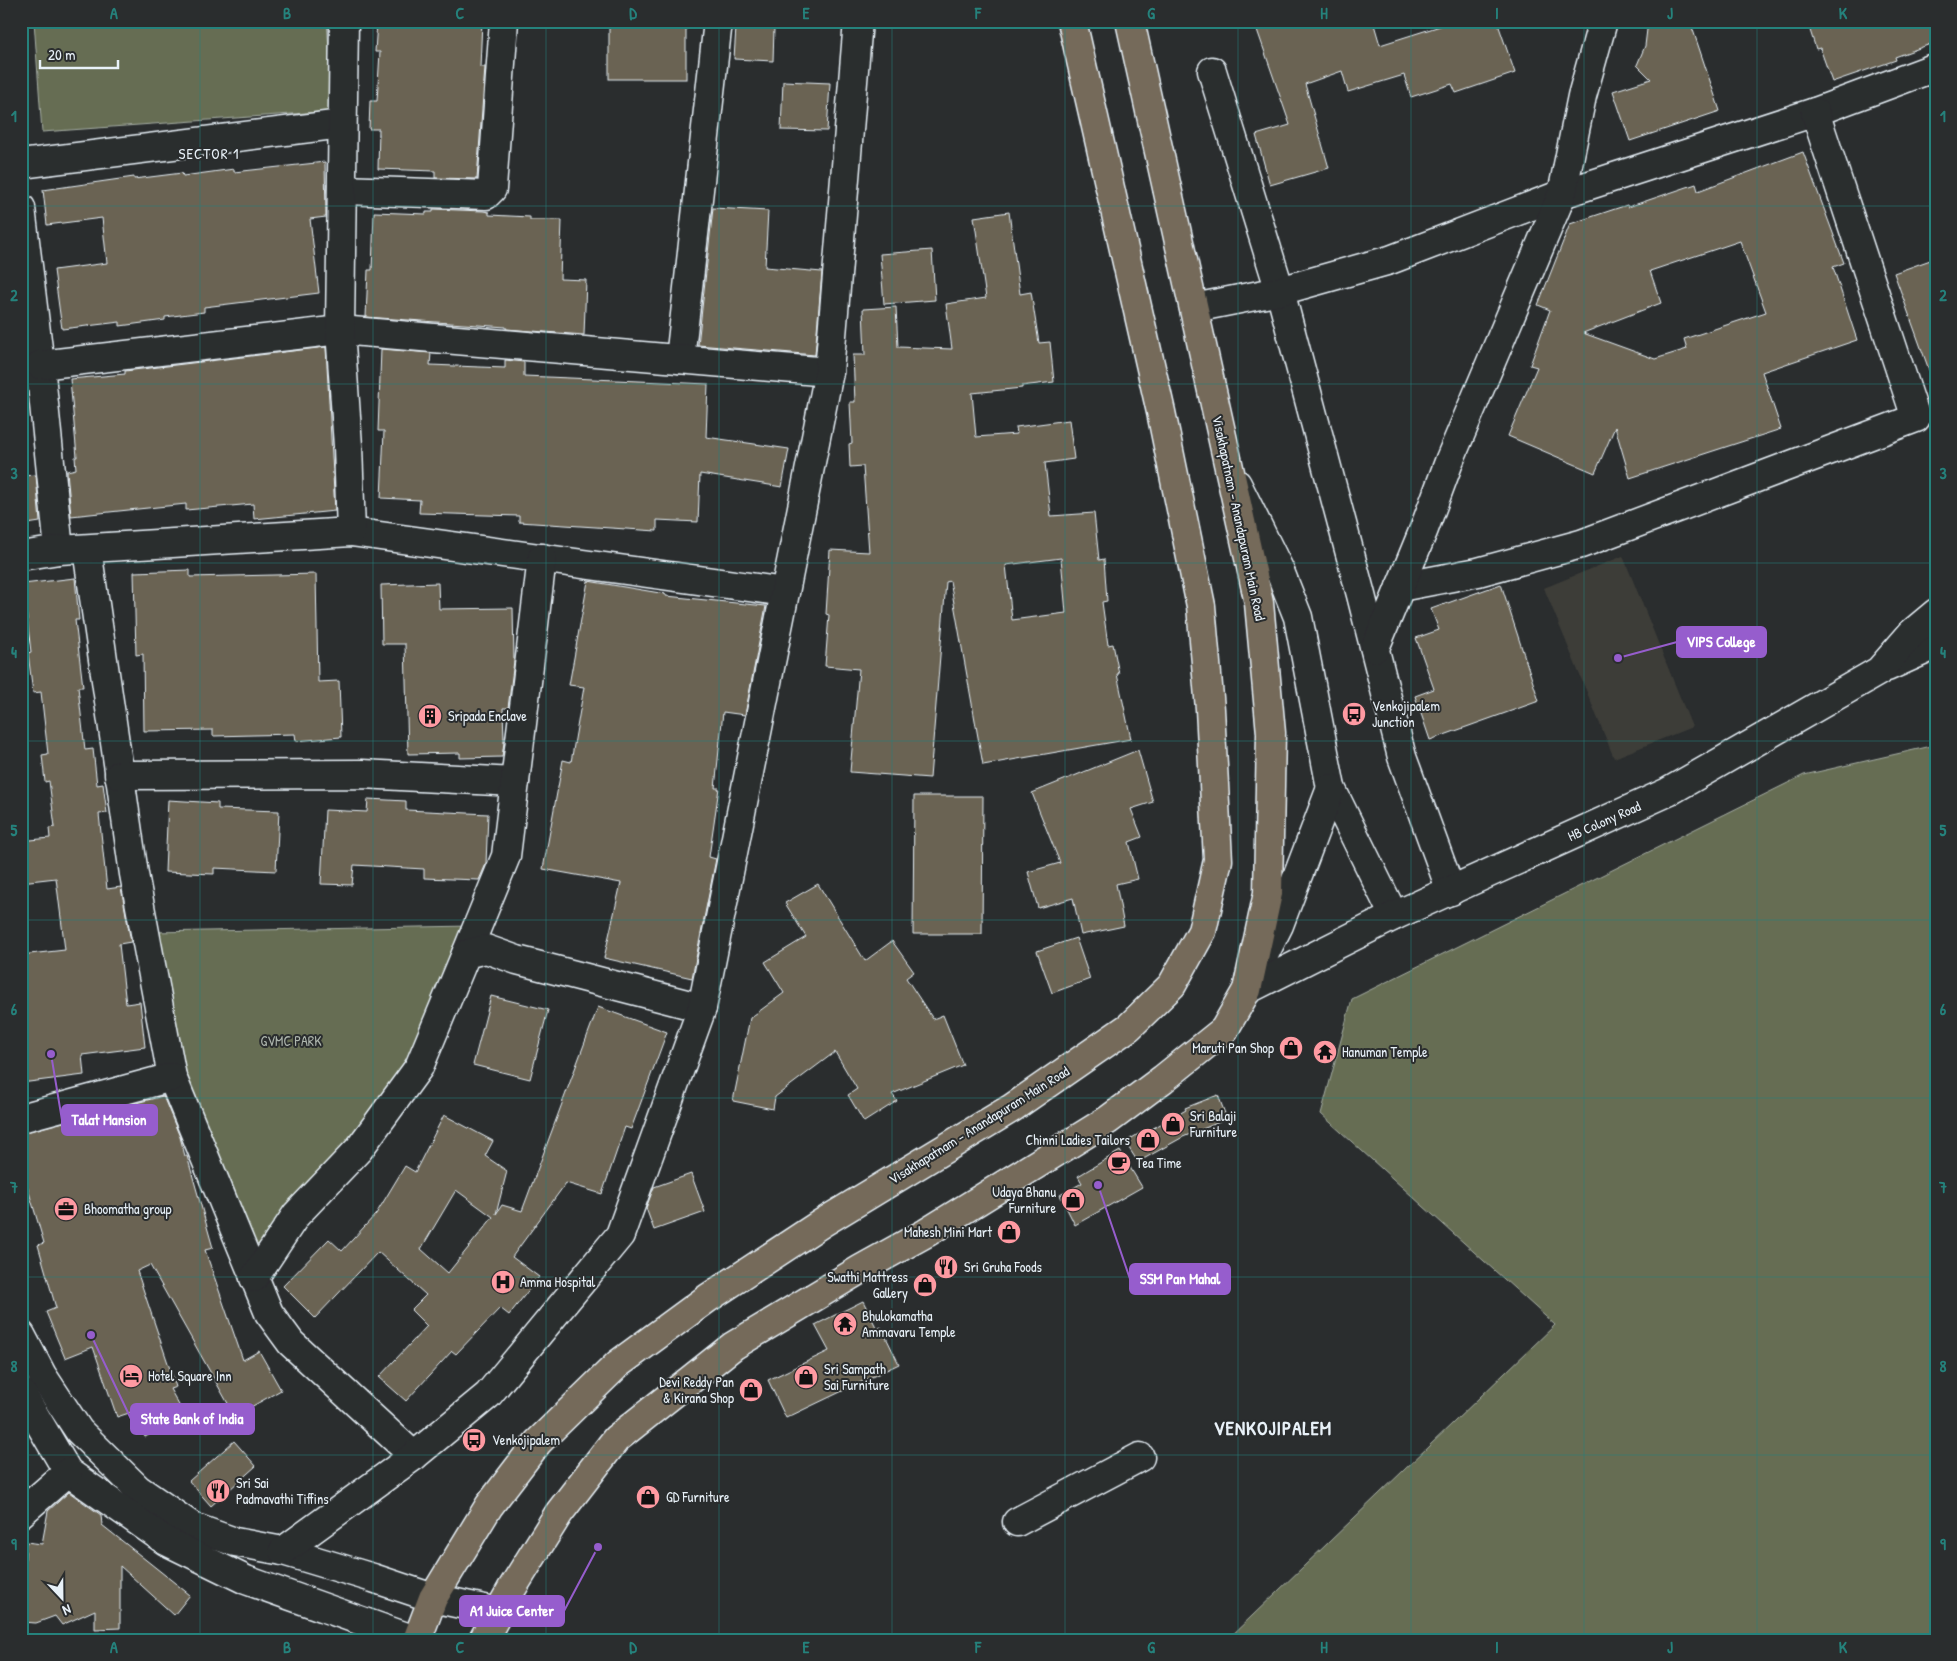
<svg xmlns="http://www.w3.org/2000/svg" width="1957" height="1661" viewBox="0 0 1957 1661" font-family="'Patrick Hand',sans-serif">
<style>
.built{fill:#3e3e39}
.green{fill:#666d53;stroke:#a7afa6}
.building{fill:#6b6453;stroke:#e8f1f8;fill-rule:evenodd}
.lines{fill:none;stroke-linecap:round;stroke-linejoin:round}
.minor-casing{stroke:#e8f1f8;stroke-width:31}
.major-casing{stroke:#e8f1f8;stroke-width:31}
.minor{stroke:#2a2d2e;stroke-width:28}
.major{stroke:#746a5a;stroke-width:28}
.grid{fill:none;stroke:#25827c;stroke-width:1;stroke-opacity:0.55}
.labels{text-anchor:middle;stroke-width:4;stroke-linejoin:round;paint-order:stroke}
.street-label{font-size:14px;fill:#e8f1f8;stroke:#2a2d2e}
.poi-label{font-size:14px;fill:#e8f1f8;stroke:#2a2d2e;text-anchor:start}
.park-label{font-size:14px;fill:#aeb6ae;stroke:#2a2d2e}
.neighbourhood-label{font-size:15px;letter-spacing:1px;fill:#e8f1f8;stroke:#2a2d2e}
.district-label{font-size:19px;font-weight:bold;letter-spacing:1px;fill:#e8f1f8;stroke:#2a2d2e}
.leader{fill:none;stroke:#965dcd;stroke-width:2}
.callout-dot{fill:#965dcd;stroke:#2a2d2e;stroke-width:2}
.callout{fill:#965dcd;stroke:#965dcd;stroke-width:2}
.callout-label{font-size:15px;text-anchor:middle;font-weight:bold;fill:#fff}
.neatline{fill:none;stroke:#25827c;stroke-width:2}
.grid-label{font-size:16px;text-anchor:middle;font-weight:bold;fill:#25827c}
</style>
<rect width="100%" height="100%" fill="#2a2d2e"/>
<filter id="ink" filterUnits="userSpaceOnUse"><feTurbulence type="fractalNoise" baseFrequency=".02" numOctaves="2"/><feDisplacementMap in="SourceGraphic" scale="10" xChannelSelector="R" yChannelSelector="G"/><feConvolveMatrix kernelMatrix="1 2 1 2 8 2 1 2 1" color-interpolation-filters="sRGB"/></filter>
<g filter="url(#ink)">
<path class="built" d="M1623 556 1692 727 1614 758 1544 588Z"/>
<g class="green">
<path d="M34 21H327L333 111 42 132Z"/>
<path d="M1936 745V1640H1227L1555 1325 1321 1114 1352 999 1804 775Z"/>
<path d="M471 926 416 1062 255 1268 188 1093 153 932Z"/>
</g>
<g class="building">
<path d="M377 21H482L480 67H485L477 179 435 178V171L378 169 379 129H369L370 101H377L380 52H375Z"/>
<path d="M1254 21H1373L1380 45 1456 21H1497L1515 73 1456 93 1452 84 1411 97 1404 75 1348 92 1342 71 1305 84 1329 168 1270 185 1256 135 1290 125Z"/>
<path d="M1648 21H1690L1720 111 1630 141 1613 91 1651 79 1637 65 1645 46Z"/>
<path d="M1807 21H1936V42L1895 57 1896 60 1832 82 1820 48 1816 49Z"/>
<rect x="609" y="26" width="77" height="53"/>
<path d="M736 27 774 28 773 61 734 59Z"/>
<path d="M783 81 830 83 827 131 781 130Z"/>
<path d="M1803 152 1844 263 1833 267 1857 340 1762 372 1781 429 1630 478 1615 427 1595 473 1508 436 1537 367 1530 365 1550 310 1538 305 1570 224 1627 205 1628 207 1696 184 1698 191ZM1740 241 1766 312 1684 339 1687 349 1655 359 1583 333 1661 303 1650 271Z"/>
<path d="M325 162 326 217 310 219 319 293 204 307V312L165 317V320L120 326V322L62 329 54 270 107 263 102 218 47 225 43 190 134 177V179L182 173 183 176 234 169V172Z"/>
<path d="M713 208 768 211 765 267 822 272 815 355 698 345Z"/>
<path d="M433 209 483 211 489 212V215L530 217V220H562L560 279 586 280 584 335 506 329V327L366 317 368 270H372L374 212 426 214V212H433Z"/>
<path d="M1009 212 1020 294 1031 292 1039 343 1050 342 1054 382 1022 386V388L972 393 976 437 1017 434 1016 427 1069 420 1074 459 1045 463 1051 516 1094 513 1099 560 1104 559 1107 601 1102 602 1108 645 1113 644 1119 674H1117L1131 739 983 765 950 581 946 582 930 778 850 772 859 669 825 666 829 615 826 614 830 550 869 552 863 466 850 467 849 444 852 443 850 402H855L853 355H865L863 309 896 307 898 347 952 349 946 304 986 298 974 217ZM1061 558 1066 613 1012 620 1006 565Z"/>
<path d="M932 250 935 300 884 304 880 254Z"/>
<path d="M1936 258V380L1933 381 1894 273Z"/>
<path d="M326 347 335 511 254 519 253 504 186 510V504L71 516 67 471 76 469 75 457H77L70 379 125 374V371Z"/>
<path d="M381 349 431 353 430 365 505 368V360L524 362V376L708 384 706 437 789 449 782 487 700 474 698 522 657 520V531L519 522V516L419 513 420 500 381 498 384 431H378Z"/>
<path d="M36 475 40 522 21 525V476Z"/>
<path d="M190 570V577L316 574 318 682 339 681 341 737 296 741 295 734 213 736V730L144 731 143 654 136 655 134 572Z"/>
<path d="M75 578 79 620H75L83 687H78L85 750 93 749 97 785 103 784 107 813 99 814 107 889 121 887 131 942 119 944 126 1004 140 1002 145 1047 82 1055 84 1075 21 1083V955L65 950 56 878 21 882V841L50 838 49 828 55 827 49 781 45 782 42 755 48 754 41 692 33 693 28 653 31 652 23 584Z"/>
<path d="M588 581 666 594V596L766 606 745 715 723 712 715 788H719L709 857 716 859 692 978 604 958 621 883 543 869 563 760 571 762 584 687 569 685Z"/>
<path d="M438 583 439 609 513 608 514 661 508 708H503L504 742 502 757 460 758V753L408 754 405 644H382L381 585Z"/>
<path d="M1501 584 1539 701 1430 740 1415 696 1434 689 1416 638 1439 630 1431 609Z"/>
<path d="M1138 750 1153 802 1131 809 1142 837 1129 842 1138 879 1116 884 1124 926 1081 935 1073 898 1038 908 1028 872 1060 863 1032 793Z"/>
<path d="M914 796H983L982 934H913Z"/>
<path d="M368 799 406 801V810L488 814 486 864 479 880 424 878V869L354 865 352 885 321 884 325 810 367 812Z"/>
<path d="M168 800 218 803V809L279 811 276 871 214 868V874L165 872Z"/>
<path d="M818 884 865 961 892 941 914 972 906 978 933 1019 943 1015 963 1065 892 1094 897 1101 864 1122 848 1095 857 1089 835 1052 775 1097 773 1109 733 1101 750 1018 784 993 765 962 806 937 785 903Z"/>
<path d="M1076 938 1090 979 1052 993 1037 951Z"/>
<path d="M491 996 548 1010 530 1079 473 1065Z"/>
<path d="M598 1007 667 1032 631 1129 625 1127 602 1194 566 1183 512 1257 539 1277 509 1315 500 1308 456 1354 452 1351 406 1401 379 1377 427 1326 411 1310 426 1295 378 1252 315 1318 283 1286 329 1239 342 1251 376 1214 405 1166 415 1172 444 1115 493 1141 485 1156 507 1171 496 1214 502 1205 522 1211ZM456 1190 493 1217 448 1273 421 1249Z"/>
<path d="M1218 1095 1227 1119 1183 1137 1138 1162 1125 1142 1147 1129 1148 1131 1186 1110 1185 1108Z"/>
<path d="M163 1096 180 1137 185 1156H187L213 1248 205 1250 243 1360 259 1351 281 1390 235 1416 150 1265 137 1271 176 1387 170 1389 185 1416 145 1437 132 1412 117 1417 93 1347 65 1358 46 1312 56 1308 38 1245 44 1243 26 1182 21 1184V1133Z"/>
<path d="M1120 1151 1142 1187 1075 1225 1060 1195 1082 1183 1078 1176Z"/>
<path d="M691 1174 705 1212 654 1230 646 1208 654 1187Z"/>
<path d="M863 1301 877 1329 881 1327 899 1364 786 1418 768 1380 829 1351 815 1325Z"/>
<path d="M234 1441 256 1466 211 1506 189 1481Z"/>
<path d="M69 1492 101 1515 102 1525 190 1595 174 1615 120 1566V1628L95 1629V1610L62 1625 55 1616 36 1623 21 1622 26 1542 42 1544 48 1511Z"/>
</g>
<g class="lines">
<g class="minor-casing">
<g id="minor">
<path d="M1212 71 1280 291 1361 595 1402 757 1451 891"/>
<path d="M21 164 342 124"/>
<path d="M342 190 486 195 492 189 504 21"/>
<path d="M21 208 40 365 59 550"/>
<path d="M1194 308 1280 291 1390 260 1562 194 1815 112 1936 67"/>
<path d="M680 359 718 21"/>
<path d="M40 365 340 330 829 372"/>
<path d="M1237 484 1279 569 1298 617 1331 788 1394 916"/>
<path d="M351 532 785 592"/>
<path d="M87 549 134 874 172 1077 269 1313 291 1343 414 1456"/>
<path d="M21 556 59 550 351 532 348 446 340 330 344 21"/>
<path d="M1400 587 1478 572 1581 544 1916 418 1815 112"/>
<path d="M1375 648 1424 529 1450 459 1562 194 1582 96 1603 21"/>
<path d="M1887 667 1936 645"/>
<path d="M119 775 362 774 515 782"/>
<path d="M466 954 506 856 542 558"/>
<path d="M1256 971 1279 925 1331 788"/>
<path d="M1247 990 1394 916 1668 792 1879 671 1912 633 1936 613"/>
<path d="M21 1118 172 1077"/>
<path d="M254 1278 296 1215 359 1149 419 1067 466 954 486 949 517 960 702 1008"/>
<path d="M21 1335 42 1375 79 1431 138 1489 193 1527 235 1542 283 1551 373 1578 433 1598 498 1612"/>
<path d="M21 1392 68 1472 166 1541 246 1580 415 1640"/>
<path d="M21 1513 68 1472"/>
<path d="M1017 1522 1140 1457"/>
<path d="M283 1551 414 1456 488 1395 620 1235 702 1008 829 372 858 21"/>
</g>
</g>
<g class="major-casing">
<g id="major">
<path d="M417 1640 433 1598 489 1506 538 1442 618 1364 708 1298 822 1223 1012 1108 1129 1027 1172 985 1202 931 1218 860 1210 709 1201 606 1161 412 1072 21"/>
<path d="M483 1640 511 1590 559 1513 616 1439 733 1346 861 1269 926 1233 1108 1120 1163 1079 1224 1030 1247 990 1268 893 1271 733 1259 603 1130 21"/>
</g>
</g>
<use href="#minor" class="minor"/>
<use href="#major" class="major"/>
</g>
</g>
<path class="grid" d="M200 21V1640M373 21V1640M546 21V1640M719 21V1640M892 21V1640M1065 21V1640M1238 21V1640M1411 21V1640M1584 21V1640M1757 21V1640M21 206H1936M21 384H1936M21 563H1936M21 741H1936M21 920H1936M21 1098H1936M21 1277H1936M21 1455H1936"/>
<defs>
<g id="bus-disc" transform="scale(1.25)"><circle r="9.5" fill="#ff9aa2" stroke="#2a2d2e"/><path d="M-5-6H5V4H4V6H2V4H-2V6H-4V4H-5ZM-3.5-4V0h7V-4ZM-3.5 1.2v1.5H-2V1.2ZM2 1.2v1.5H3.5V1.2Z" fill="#111"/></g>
<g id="building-disc" transform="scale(1.25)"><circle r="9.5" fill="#ff9aa2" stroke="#2a2d2e"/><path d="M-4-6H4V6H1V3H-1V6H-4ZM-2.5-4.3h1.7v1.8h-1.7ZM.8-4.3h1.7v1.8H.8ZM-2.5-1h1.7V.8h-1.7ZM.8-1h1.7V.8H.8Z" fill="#111"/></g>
<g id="shop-disc" transform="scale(1.25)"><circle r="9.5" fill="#ff9aa2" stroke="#2a2d2e"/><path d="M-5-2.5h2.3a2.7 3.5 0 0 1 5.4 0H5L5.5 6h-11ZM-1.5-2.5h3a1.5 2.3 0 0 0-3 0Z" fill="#111"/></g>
<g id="temple-disc" transform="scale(1.25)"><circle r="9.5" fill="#ff9aa2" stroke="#2a2d2e"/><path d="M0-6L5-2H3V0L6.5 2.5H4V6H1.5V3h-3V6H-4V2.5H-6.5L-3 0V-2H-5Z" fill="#111"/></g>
<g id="cafe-disc" transform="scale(1.25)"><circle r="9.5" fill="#ff9aa2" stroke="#2a2d2e"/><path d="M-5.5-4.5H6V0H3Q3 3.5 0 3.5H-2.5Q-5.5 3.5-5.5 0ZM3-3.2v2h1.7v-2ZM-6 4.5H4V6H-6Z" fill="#111"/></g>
<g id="office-disc" transform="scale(1.25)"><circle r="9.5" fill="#ff9aa2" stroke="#2a2d2e"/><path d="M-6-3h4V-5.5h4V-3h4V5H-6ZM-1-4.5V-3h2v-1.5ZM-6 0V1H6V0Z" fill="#111"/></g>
<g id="restaurant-disc" transform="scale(1.25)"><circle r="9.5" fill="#ff9aa2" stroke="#2a2d2e"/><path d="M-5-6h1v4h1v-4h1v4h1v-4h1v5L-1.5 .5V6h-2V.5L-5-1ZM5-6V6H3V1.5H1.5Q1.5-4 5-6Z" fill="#111"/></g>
<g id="hospital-disc" transform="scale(1.25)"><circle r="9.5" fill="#ff9aa2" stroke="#2a2d2e"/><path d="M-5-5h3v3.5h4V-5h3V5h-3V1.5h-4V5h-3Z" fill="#111"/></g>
<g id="hotel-disc" transform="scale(1.25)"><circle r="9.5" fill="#ff9aa2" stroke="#2a2d2e"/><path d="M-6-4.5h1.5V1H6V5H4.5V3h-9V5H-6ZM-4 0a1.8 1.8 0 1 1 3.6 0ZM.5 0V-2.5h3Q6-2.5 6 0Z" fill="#111"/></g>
</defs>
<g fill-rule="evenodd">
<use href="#bus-disc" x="1354" y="714"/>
<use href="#building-disc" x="430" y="716"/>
<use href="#shop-disc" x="1291" y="1048"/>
<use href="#temple-disc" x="1325" y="1052"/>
<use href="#shop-disc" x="1173" y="1124"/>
<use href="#shop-disc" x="1148" y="1140"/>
<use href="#cafe-disc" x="1119" y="1163"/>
<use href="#shop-disc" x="1073" y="1200"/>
<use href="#office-disc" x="66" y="1209"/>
<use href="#shop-disc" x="1009" y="1232"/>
<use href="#restaurant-disc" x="946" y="1267"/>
<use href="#hospital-disc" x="503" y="1282"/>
<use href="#shop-disc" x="925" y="1285"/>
<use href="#temple-disc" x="845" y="1324"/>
<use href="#hotel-disc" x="131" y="1376"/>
<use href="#shop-disc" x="806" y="1377"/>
<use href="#shop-disc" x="751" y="1390"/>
<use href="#bus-disc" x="474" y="1440"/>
<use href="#restaurant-disc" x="218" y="1491"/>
<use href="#shop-disc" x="648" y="1497"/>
</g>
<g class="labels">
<g class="street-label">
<text transform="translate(1239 518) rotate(78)" y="5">Visakhapatnam - Anandapuram Main Road</text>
<text transform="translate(1604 821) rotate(-24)" y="5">HB Colony Road</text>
<text transform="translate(979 1125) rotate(-32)" y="5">Visakhapatnam - Anandapuram Main Road</text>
</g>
<g class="poi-label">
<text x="1372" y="711">Venkojipalem<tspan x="1372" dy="16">Junction</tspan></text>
<text x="448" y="721">Sripada Enclave</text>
<text x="1274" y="1053" text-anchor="end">Maruti Pan Shop</text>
<text x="1342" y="1057">Hanuman Temple</text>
<text x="1190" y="1121">Sri Balaji<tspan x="1190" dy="16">Furniture</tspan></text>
<text x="1130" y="1145" text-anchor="end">Chinni Ladies Tailors</text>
<text x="1136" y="1168">Tea Time</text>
<text x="1056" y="1197" text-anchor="end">Udaya Bhanu<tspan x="1056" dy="16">Furniture</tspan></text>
<text x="84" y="1214">Bhoomatha group</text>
<text x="992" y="1237" text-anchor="end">Mahesh Mini Mart</text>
<text x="964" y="1272">Sri Gruha Foods</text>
<text x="908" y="1282" text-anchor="end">Swathi Mattress<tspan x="908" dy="16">Gallery</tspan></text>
<text x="520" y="1287">Amma Hospital</text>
<text x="862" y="1321">Bhulokamatha<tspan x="862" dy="16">Ammavaru Temple</tspan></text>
<text x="824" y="1374">Sri Sampath<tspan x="824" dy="16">Sai Furniture</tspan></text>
<text x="148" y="1381">Hotel Square Inn</text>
<text x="734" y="1387" text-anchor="end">Devi Reddy Pan<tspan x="734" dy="16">&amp; Kirana Shop</tspan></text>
<text x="492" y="1445">Venkojipalem</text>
<text x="236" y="1488">Sri Sai<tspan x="236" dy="16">Padmavathi Tiffins</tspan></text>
<text x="666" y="1502">GD Furniture</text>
</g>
<g class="park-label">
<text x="291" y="1046">GVMC PARK</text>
</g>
<g class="neighbourhood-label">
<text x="209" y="159">SECTOR 1</text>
</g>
<g class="district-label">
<text x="1273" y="1435">VENKOJIPALEM</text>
</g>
</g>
<path class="leader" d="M1618 658L1677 642M51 1054L62 1120M1098 1185L1130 1279M91 1335L131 1419M598 1547L564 1611"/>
<g class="callout-dot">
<circle cx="1618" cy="658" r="5"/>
<circle cx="51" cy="1054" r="5"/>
<circle cx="1098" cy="1185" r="5"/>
<circle cx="91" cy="1335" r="5"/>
<circle cx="598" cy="1547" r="5"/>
</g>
<g class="callout">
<rect x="1677" y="627" width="89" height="30" rx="5"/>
<rect x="62" y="1105" width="95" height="30" rx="5"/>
<rect x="1130" y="1264" width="100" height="30" rx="5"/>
<rect x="131" y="1404" width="123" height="30" rx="5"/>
<rect x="460" y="1596" width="104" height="30" rx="5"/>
</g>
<g class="callout-label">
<text x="1721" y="647">VIPS College</text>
<text x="109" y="1125">Talat Mansion</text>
<text x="1180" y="1284">SSM Pan Mahal</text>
<text x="192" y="1424">State Bank of India</text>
<text x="512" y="1616">A1 Juice Center</text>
</g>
<rect width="1957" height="1661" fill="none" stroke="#2a2d2e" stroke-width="55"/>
<g transform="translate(62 1598) rotate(158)" stroke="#2a2d2e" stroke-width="4" paint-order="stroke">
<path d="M0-4L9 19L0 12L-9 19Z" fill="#e8f1f8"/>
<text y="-8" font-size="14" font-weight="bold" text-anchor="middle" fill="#e8f1f8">N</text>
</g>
<path d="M40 60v8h78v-8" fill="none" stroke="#e8f1f8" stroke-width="2.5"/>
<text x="48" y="60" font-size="15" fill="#e8f1f8" stroke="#2a2d2e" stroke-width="4" paint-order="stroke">20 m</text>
<rect x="28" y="28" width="1902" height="1606" class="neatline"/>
<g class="grid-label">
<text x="114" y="19">A</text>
<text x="287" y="19">B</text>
<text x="460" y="19">C</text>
<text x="633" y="19">D</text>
<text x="806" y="19">E</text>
<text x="978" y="19">F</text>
<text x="1151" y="19">G</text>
<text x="1324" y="19">H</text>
<text x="1497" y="19">I</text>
<text x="1670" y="19">J</text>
<text x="1843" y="19">K</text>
<text x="14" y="122">1</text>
<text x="1943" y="122">1</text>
<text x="14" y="301">2</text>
<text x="1943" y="301">2</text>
<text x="14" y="479">3</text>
<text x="1943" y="479">3</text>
<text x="14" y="658">4</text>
<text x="1943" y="658">4</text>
<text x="14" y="836">5</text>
<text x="1943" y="836">5</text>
<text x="14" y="1015">6</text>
<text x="1943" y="1015">6</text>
<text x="14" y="1193">7</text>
<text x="1943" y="1193">7</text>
<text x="14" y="1372">8</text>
<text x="1943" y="1372">8</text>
<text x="14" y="1550">9</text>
<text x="1943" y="1550">9</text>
<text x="114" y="1653">A</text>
<text x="287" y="1653">B</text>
<text x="460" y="1653">C</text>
<text x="633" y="1653">D</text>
<text x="806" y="1653">E</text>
<text x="978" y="1653">F</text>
<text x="1151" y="1653">G</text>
<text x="1324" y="1653">H</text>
<text x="1497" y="1653">I</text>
<text x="1670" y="1653">J</text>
<text x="1843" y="1653">K</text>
</g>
</svg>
